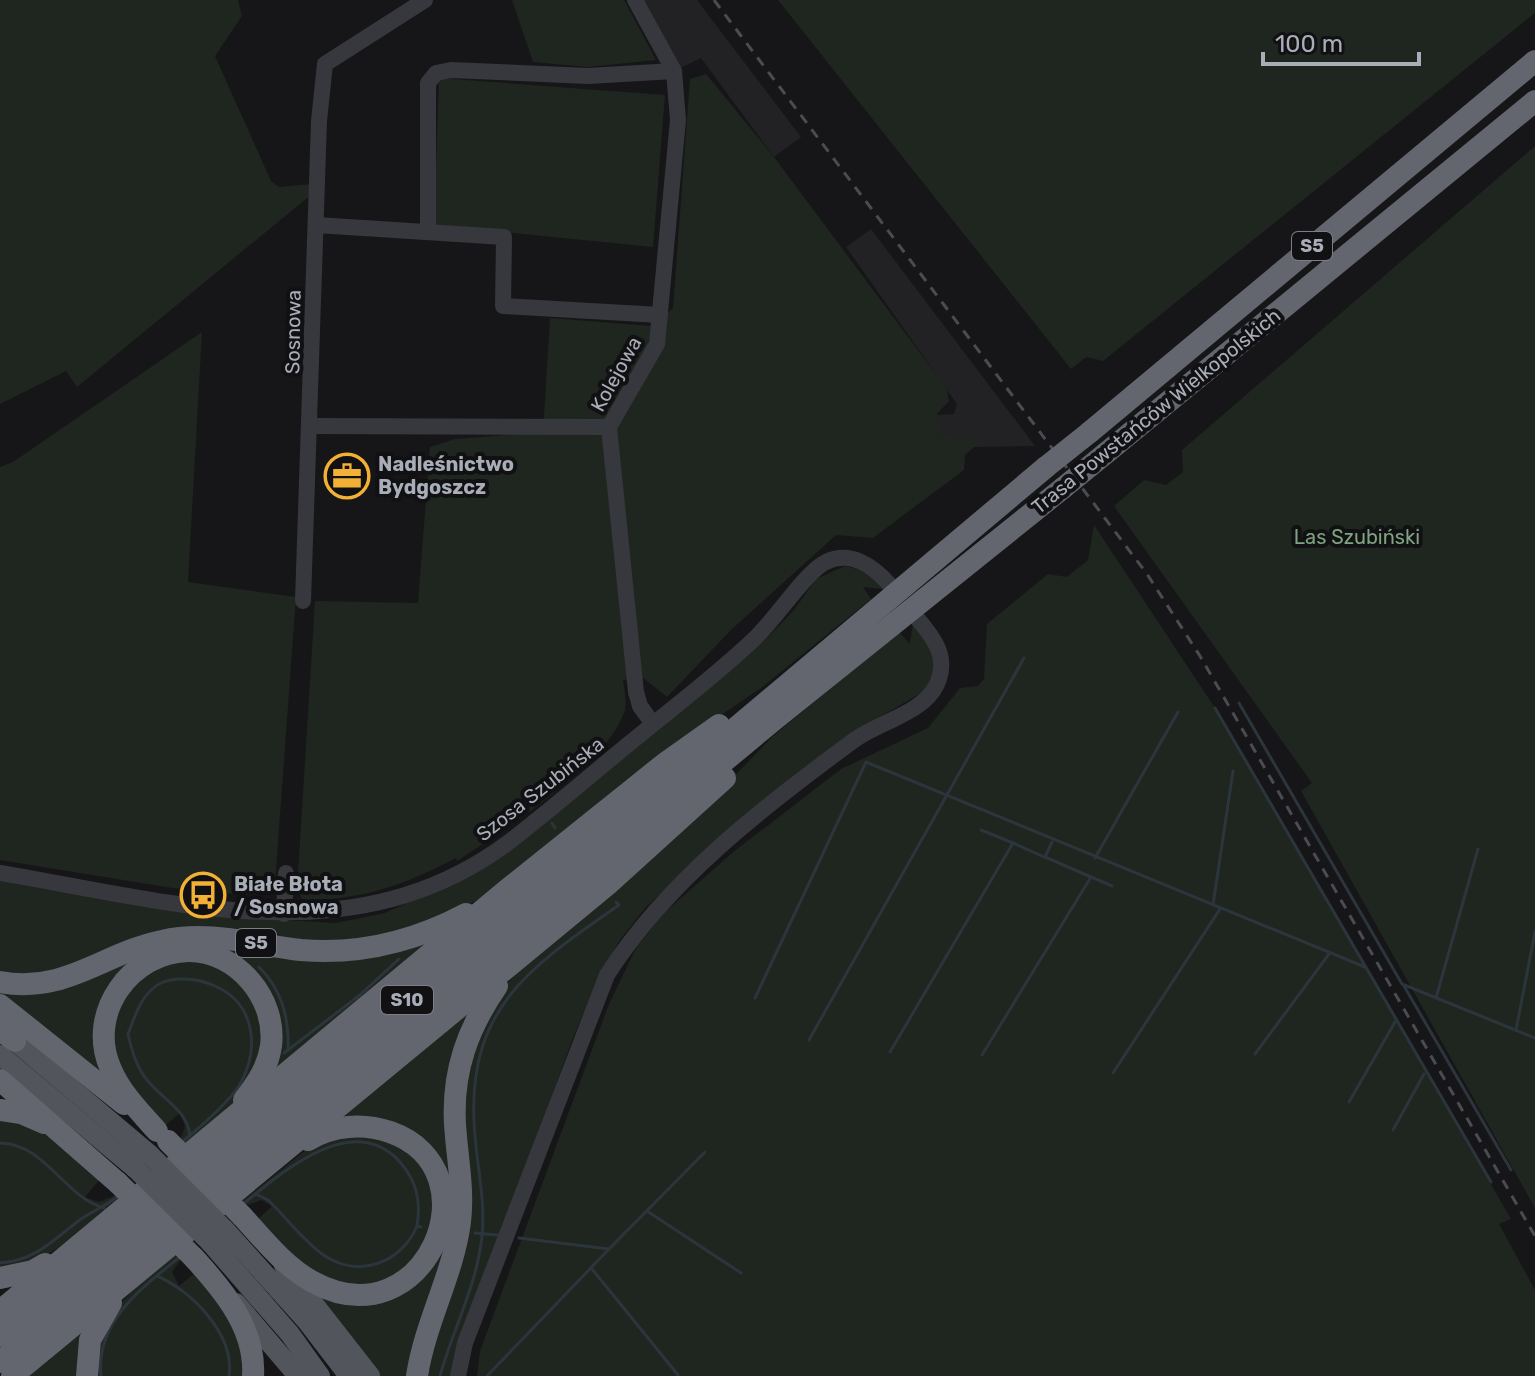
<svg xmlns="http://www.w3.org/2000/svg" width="1535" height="1376" viewBox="0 0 1535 1376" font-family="Rubik,sans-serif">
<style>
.built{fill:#222225}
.green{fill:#1e261f}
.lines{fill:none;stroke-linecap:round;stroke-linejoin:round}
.stream{stroke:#2c353c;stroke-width:3}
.minor{stroke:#37383d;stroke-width:16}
.major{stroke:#53555c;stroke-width:20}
.highway{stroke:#63666e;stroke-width:22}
.rail{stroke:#4a4c52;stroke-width:3;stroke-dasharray:10 8;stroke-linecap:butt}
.major-bridge{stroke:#53555c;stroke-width:20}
.highway-bridge{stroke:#63666e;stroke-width:22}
.labels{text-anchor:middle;stroke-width:8;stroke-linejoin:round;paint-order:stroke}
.shield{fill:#111113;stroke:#7b7e86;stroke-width:2}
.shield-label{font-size:18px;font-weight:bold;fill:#a8adb8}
.street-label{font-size:20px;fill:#a8adb8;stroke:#111113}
.poi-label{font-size:20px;font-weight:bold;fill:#a8adb8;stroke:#111113;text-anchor:start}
.park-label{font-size:20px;fill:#7fa381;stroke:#111113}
</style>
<rect width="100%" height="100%" fill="#161618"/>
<g class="built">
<path d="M635 0H697L801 137 774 157 701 58 674 71Z"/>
<path d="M871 229 1035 446 926 448 917 416 954 414 957 404 846 247Z"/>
</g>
<g class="green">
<path d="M0 0H238L242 16 215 56 271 181 279 187 312 184V194L77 387 66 371 0 404Z"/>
<path d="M512 0H624L656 60 588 67 533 62Z"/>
<path d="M778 0H1535V13L1103 361 1086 357 1071 369Z"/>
<path d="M706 74 774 157 947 389 949 401 937 414 942 436 980 442 965 455 964 470 873 538 836 535 731 630 667 697 642 677 623 680C624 688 627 702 625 710 608 764 504 830 457 861L456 858C400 887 367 898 303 901L297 889 315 601 418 603 430 447 455 439 543 432 550 318 651 326 673 308 690 79Z"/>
<path d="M439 78 665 95 653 247 434 225Z"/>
<path d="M1535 146V1208L1301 791 1312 783 1114 506 1144 480 1166 485 1183 472 1182 450Z"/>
<path d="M202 332 188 582 296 597 275 883 258 896 172 888 0 860V467L13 462Z"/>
<path d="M1094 525 1215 708 1511 1219 1499 1224 1535 1290V1376H477L480 1351 609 1004 636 948 664 913 732 853 841 769 928 728 960 688 978 686 984 679 987 624 1048 574 1067 577 1088 560Z"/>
<path d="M845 566 869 572 883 589 863 587 871 599 761 688 627 779 494 891 424 928 338 945 251 935 63 973 0 977V878L220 916 336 923 385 913 432 891 549 818 767 638 794 610 816 579Z"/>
<path d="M913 622 933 652 935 668 926 690 873 721 689 868 646 907 619 941 599 978 572 1040 451 1376H423L462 1247V1121L469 1057 505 986 524 965 722 789 772 737 899 632 910 644Z"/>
<path d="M451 929 261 1088 277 1035 217 951 117 979 110 1083 0 998V989L144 951 262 949Z"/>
<path d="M180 958 225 967 257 1001 265 1046 236 1101 185 1145 180 1140 185 1126 180 1113 165 1126 126 1087 109 1044 127 986Z"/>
<path d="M481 997 468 1023 456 1215 410 1376H377L308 1285 337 1298 435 1260 427 1148 323 1128Z"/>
<path d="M0 1116 55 1137 101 1178 85 1197 99 1202 118 1194 122 1199C84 1231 50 1261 0 1272Z"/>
<path d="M343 1134 399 1143 429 1174 438 1216 414 1267 362 1289 308 1271 257 1220 272 1206 261 1200 245 1206 241 1202 312 1145Z"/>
<path d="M176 1252 182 1258 172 1272 179 1286 196 1272 232 1314 248 1376H93C91 1321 138 1284 176 1252Z"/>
<path d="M98 1313 81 1376H22Z"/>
</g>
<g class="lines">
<g class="stream">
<path d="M1239 703 1402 984 1535 1038"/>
<path d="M1215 708 1491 1182"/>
<path d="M552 823 555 828"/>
<path d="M981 830 1013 843"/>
<path d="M1095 858 1178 712"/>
<path d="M1091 877 1112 886"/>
<path d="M1213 905 1233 771"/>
<path d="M259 967C282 990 289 1017 288 1050"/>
<path d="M1404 986 1511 1170"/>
<path d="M755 998 866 762 1365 967"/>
<path d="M1436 998 1478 849"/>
<path d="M1516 1030 1535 932"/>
<path d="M809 1040 1024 658"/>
<path d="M890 1052 1013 843 1044 857"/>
<path d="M284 1053 360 995 399 959"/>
<path d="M1255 1054 1329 954"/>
<path d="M982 1055 1091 877 1045 857 1052 842"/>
<path d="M1113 1073 1220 909"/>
<path d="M1349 1102 1395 1022"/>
<path d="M1393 1130 1424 1074"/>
<path d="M182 1142C199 1128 227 1104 239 1086 260 1050 256 1004 215 986 200 979 177 976 161 983 142 992 135 1016 128 1034 132 1051 136 1067 148 1081 163 1100 187 1109 190 1136"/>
<path d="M0 1143C46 1144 63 1196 104 1208"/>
<path d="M256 1194 268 1200C287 1218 303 1241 325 1256 360 1279 402 1262 417 1226L421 1227"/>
<path d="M242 1205C281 1173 353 1109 400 1162 417 1182 421 1201 417 1226"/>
<path d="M647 1211 741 1273"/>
<path d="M475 1233 497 1235"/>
<path d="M519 1238 609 1249 705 1152"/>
<path d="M0 1263C36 1261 54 1239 81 1219 93 1211 106 1206 118 1196"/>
<path d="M592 1269 678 1375"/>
<path d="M157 1276C192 1291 235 1335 229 1376"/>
<path d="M101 1376C95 1321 143 1287 181 1256"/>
<path d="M440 1376C453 1329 477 1285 482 1236 486 1198 475 1158 474 1120 469 1006 533 965 619 905L616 902"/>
<path d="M487 1376 609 1249"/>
</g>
<g class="minor">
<path d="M635 0 674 71 678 120 657 344 609 427 636 692 640 706 653 724"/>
<path d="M316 225 504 237 503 306 660 315"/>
<path d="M428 232V83L436 73 451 70 588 76 674 71"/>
<path d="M311 426 609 427"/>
<path d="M303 601 319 121 325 64 425 0"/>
<path d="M0 873C173 902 354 958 509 842 552 809 593 773 636 738 675 706 715 676 752 641 773 623 806 571 826 562 850 550 873 566 889 584"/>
<path d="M284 914 286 873"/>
<path d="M458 1376 465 1343 607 975C667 881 763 807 853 741 878 722 923 714 937 684 949 657 934 638 917 618"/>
</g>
<g class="major">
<path d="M15 1041 150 1155"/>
<path d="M0 1055 135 1168"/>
<path d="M225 1230 306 1320 349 1376"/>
<path d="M210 1242 290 1334 320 1376"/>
<path d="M284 1266 370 1376"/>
<path d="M236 1303 298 1376"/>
</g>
<g class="highway">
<path d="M1090 432 1535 61"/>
<path d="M1106 453 1535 101"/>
<path d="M0 982C66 994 103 953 162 941 209 930 255 945 301 950 359 955 415 941 466 914"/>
<path d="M0 1005 124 1104"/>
<path d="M0 1030 15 1041"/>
<path d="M0 1080 118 1183"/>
<path d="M0 1110 21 1113 44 1123"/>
<path d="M157 1131C139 1111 120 1092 110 1067 87 1013 130 952 189 951 237 951 277 999 271 1046 268 1067 257 1083 244 1100"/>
<path d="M242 1216C263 1239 285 1267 313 1282 425 1343 498 1170 390 1132 363 1123 333 1125 308 1140"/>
<path d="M194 1258C224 1291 256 1329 253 1376"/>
<path d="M0 1278 33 1271 45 1264"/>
<path d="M0 1311 508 889 664 764 719 725"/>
<path d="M0 1336 700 758 1046 467"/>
<path d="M0 1362 775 719 1063 488"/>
<path d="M12 1376 607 885 725 778"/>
<path d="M87 1376 90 1340 111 1303"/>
<path d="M417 1376C425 1323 453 1275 460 1222 464 1189 457 1157 455 1124 452 1071 468 1028 497 986"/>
</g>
<path class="rail" d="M714 0 1147 574 1200 656 1535 1236"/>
<g class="major-bridge">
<path d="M150 1155 225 1230"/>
<path d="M135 1168 210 1242"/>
</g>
<g class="highway-bridge">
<path d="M1046 467 1090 432"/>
<path d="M1063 488 1106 453"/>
<path d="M168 1141 242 1216"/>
<path d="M118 1183 194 1258"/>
</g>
</g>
<defs>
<g id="office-ring" transform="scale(2.3)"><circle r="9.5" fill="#111113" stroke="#f2b134" stroke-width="1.5"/><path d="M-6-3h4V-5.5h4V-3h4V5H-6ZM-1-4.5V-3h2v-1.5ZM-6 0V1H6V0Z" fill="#f2b134"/></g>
<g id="bus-ring" transform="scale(2.3)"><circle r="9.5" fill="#111113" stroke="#f2b134" stroke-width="1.5"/><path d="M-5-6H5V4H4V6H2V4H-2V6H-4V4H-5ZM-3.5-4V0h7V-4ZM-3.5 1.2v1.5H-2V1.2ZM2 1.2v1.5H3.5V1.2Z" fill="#f2b134"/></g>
</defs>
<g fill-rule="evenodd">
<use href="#office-ring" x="347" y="476"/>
<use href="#bus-ring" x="203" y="895"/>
</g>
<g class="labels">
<g class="shield">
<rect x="1292" y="232" width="40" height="28" rx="6"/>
<rect x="236" y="929" width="40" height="28" rx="6"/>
<rect x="381" y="986" width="52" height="28" rx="6"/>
</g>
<g class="shield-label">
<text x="1312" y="252">S5</text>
<text x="256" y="949">S5</text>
<text x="407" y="1006">S10</text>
</g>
<g class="street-label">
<text transform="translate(293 332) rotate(-89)" y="7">Sosnowa</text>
<text transform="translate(616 374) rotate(-61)" y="7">Kolejowa</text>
<text transform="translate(1156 411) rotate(-39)" y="7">Trasa Powstańców Wielkopolskich</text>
<text transform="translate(540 789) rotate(-38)" y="7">Szosa Szubińska</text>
</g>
<g class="poi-label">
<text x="378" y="471">Nadleśnictwo<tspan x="378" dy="23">Bydgoszcz</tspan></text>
<text x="234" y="891">Białe Błota<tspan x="234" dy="23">/ Sosnowa</tspan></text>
</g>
<g class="park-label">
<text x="1357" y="544">Las Szubiński</text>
</g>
</g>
<path d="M1263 52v12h156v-12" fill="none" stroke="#a8adb8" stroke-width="4"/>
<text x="1275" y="52" font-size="24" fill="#a8adb8" stroke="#111113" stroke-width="6" paint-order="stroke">100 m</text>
</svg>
